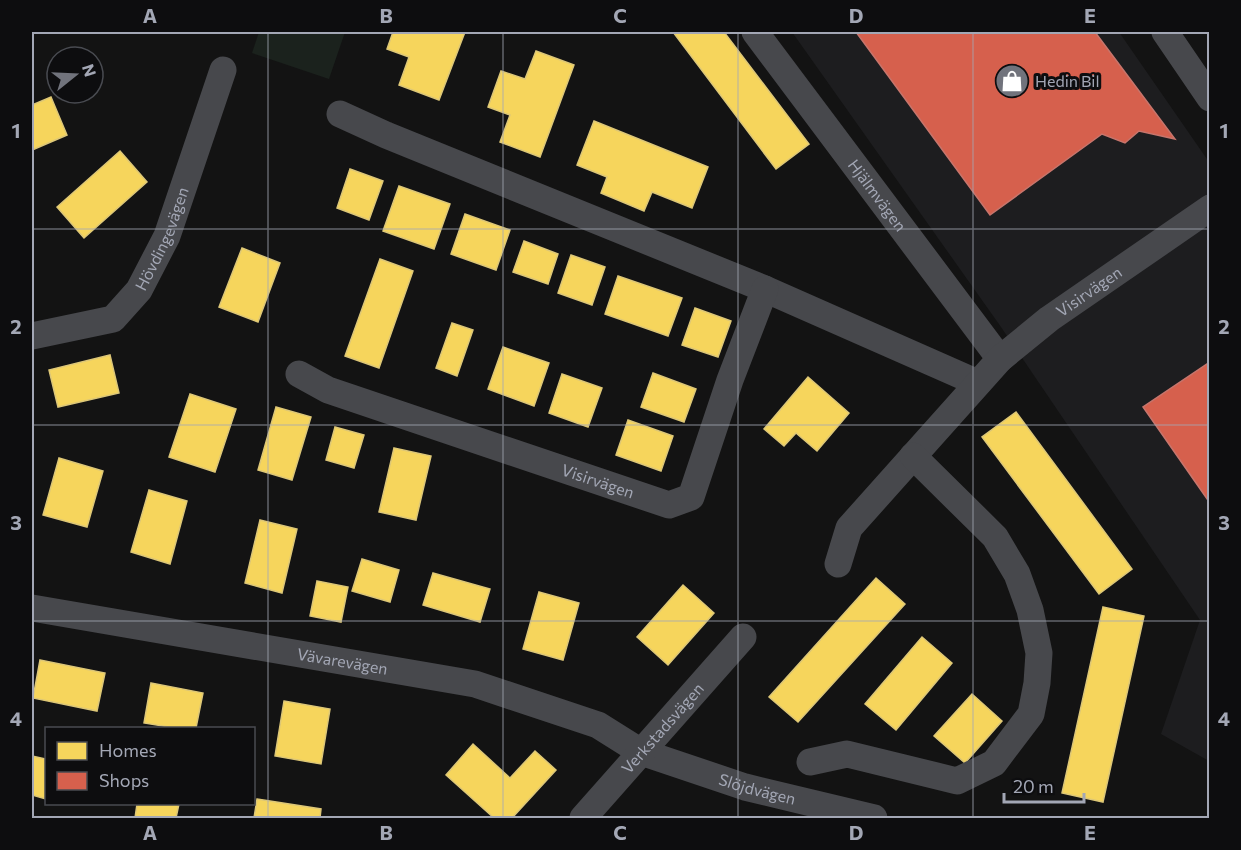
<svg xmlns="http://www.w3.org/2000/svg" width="1241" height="850" viewBox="0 0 1241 850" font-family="Commissioner,sans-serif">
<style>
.built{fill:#1d1d1f}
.green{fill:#1b221d}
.homes{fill:#f6d55c;stroke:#ddc777;stroke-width:1.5}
.shops{fill:#d6604d;stroke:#c7756c;stroke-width:1.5}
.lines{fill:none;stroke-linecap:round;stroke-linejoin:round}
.minor{stroke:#47484c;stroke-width:27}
.grid{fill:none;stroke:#a3a7b5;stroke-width:1.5;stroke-opacity:0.55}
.labels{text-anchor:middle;stroke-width:6;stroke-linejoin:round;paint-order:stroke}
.poi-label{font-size:16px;fill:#a3a7b5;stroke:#0d0d0f;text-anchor:start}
.street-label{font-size:16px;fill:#a3a7b5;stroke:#0d0d0f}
.neatline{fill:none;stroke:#a3a7b5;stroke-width:2}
.grid-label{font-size:20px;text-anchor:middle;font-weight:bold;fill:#a3a7b5}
</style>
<rect width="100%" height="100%" fill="#131313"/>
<path class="built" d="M792 32H1119L1209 162V761L1161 734 1200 620 1001 327Z"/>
<path class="green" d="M259 32H345L329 79 252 53Z"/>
<g class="homes">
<path d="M393 32H465L439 100 399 85 409 57 387 49Z"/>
<path d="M673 32H724L809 144 776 169Z"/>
<path d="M536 51 574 65 540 157 500 142 510 115 488 107 501 71 525 79Z"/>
<path d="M51 97 67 135 32 150V105Z"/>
<path d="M594 121 708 167 692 208 652 192 644 211 601 193 607 177 577 165Z"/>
<path d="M120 151 147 182 84 238 57 207Z"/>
<path d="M350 169 383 181 369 220 337 208Z"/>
<path d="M399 186 450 204 434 249 383 231Z"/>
<path d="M465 214 510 230 496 270 451 254Z"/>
<path d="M524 241 558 254 548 284 513 272Z"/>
<path d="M242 248 280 263 258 322 219 307Z"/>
<path d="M571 255 605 267 592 305 558 293Z"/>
<path d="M380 259 413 271 379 368 345 356Z"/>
<path d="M618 276 682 298 668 336 605 314Z"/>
<path d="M695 308 731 321 718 357 682 345Z"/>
<path d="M452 323 473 330 457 376 436 368Z"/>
<path d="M503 347 549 363 534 406 488 389Z"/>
<path d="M110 355 119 393 58 407 49 370Z"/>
<path d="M653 373 696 389 684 422 641 407Z"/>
<path d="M562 374 602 388 588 427 549 413Z"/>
<path d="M808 377 849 413 817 451 796 433 784 446 764 429Z"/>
<path d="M190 394 236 409 215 472 169 457Z"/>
<path d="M276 407 311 417 292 480 258 470Z"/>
<path d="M1016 412 1132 569 1099 594 982 437Z"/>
<path d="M628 420 673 436 661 471 616 455Z"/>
<path d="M335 427 364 435 354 468 326 460Z"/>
<path d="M394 448 431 456 416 520 379 512Z"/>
<path d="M59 458 103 471 87 527 43 515Z"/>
<path d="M149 490 187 501 170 564 131 552Z"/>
<path d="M260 520 297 529 282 593 245 583Z"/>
<path d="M362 559 399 570 390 602 352 591Z"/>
<path d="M433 573 490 589 480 622 423 605Z"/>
<path d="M876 578 905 604 798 722 769 697Z"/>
<path d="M317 581 348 587 341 622 310 616Z"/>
<path d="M683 585 714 613 668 665 637 637Z"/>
<path d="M539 592 579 603 563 660 523 649Z"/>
<path d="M1103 607 1144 616 1103 802 1062 793Z"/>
<path d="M922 637 952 663 896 730 865 704Z"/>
<path d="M40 660 105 673 97 711 33 698Z"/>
<path d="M151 683 203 693 196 728H175L144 723Z"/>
<path d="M972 694 1002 721 965 763 934 736Z"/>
<path d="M284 701 330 709 321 764 275 756Z"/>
<path d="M473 744 510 778 535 751 556 770 512 818H494L446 775Z"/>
<path d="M32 756 46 759V799L32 795Z"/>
<path d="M257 799 321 809 320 818H254Z"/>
<path d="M137 804H179L176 818H135Z"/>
</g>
<g class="shops">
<path d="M856 32H1095L1175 139 1139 131 1125 143 1102 134 990 215Z"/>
<path d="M1210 362V503L1143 407Z"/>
</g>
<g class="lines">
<g class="minor">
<path id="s1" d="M755 32 1000 359"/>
<path d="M1165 32 1210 98"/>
<path d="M340 114 386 135 765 289 978 383"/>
<path id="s2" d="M32 336 113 319 139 290 167 236 223 70"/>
<path id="s3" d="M299 374 328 390 669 505 691 497 730 380 765 289"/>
<path id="s4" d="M838 564 849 528 1000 359 1049 319 1210 208"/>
<path id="s5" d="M32 608 475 684 598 725 641 752 745 787 874 818"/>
<path d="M810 762 847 754 957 781 994 763 1031 714 1037 683 1039 653 1030 610 1017 574 995 537 913 456"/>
<path id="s6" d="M583 818 743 637"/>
</g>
</g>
<path class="grid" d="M268 32V818M503 32V818M738 32V818M973 32V818M32 229H1210M32 425H1210M32 621H1210"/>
<defs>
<g id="shop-disc" transform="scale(1.725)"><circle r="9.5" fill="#71737c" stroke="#0d0d0f"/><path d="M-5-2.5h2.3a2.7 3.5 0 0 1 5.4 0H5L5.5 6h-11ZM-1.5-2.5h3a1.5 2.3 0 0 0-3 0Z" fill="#fff"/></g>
</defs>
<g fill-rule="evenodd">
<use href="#shop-disc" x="1012" y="81"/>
</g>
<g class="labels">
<g class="poi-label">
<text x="1035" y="87">Hedin Bil</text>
</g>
<g class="street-label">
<text dy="6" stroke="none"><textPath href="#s1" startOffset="204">Hjälmvägen</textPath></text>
<text dy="6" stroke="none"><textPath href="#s2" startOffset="178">Hövdingevägen</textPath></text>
<text dy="6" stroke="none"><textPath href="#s4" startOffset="376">Visirvägen</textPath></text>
<text dy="6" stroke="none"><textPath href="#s3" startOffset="318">Visirvägen</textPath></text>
<text dy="6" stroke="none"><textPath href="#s5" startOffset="315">Vävarevägen</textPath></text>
<text dy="6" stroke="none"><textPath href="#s6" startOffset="120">Verkstadsvägen</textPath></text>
<text dy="6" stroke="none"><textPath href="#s5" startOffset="752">Slöjdvägen</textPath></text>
</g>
</g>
<rect width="1241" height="850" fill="none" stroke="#0d0d0f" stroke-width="66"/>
<rect x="45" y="727" width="210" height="78" fill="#0d0d0f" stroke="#494b51" stroke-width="1.5"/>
<rect x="57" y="742" width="30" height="18" fill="#f6d55c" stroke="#494b51" stroke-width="1.5"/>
<text x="99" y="757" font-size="18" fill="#a3a7b5">Homes</text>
<rect x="57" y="772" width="30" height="18" fill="#d6604d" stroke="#494b51" stroke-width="1.5"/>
<text x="99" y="787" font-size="18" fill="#a3a7b5">Shops</text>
<g transform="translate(75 75) rotate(72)"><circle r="28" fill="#0d0d0f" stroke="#494b51" stroke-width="1.5"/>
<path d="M0-4.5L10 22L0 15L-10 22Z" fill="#71737c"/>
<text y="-9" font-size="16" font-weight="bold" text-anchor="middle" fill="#a3a7b5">N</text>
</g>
<path d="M1004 793v9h80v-9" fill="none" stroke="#a3a7b5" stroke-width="3"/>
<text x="1013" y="793" font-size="18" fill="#a3a7b5" stroke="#0d0d0f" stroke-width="4.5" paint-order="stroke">20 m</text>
<rect x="33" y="33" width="1175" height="784" class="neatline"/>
<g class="grid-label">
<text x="150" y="23">A</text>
<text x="386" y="23">B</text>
<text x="620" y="23">C</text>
<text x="856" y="23">D</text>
<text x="1090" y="23">E</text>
<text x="16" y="138">1</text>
<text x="1224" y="138">1</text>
<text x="16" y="334">2</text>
<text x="1224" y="334">2</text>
<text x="16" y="530">3</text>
<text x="1224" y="530">3</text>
<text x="16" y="726">4</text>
<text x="1224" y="726">4</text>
<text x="150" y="840">A</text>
<text x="386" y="840">B</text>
<text x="620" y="840">C</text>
<text x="856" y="840">D</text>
<text x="1090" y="840">E</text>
</g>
</svg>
